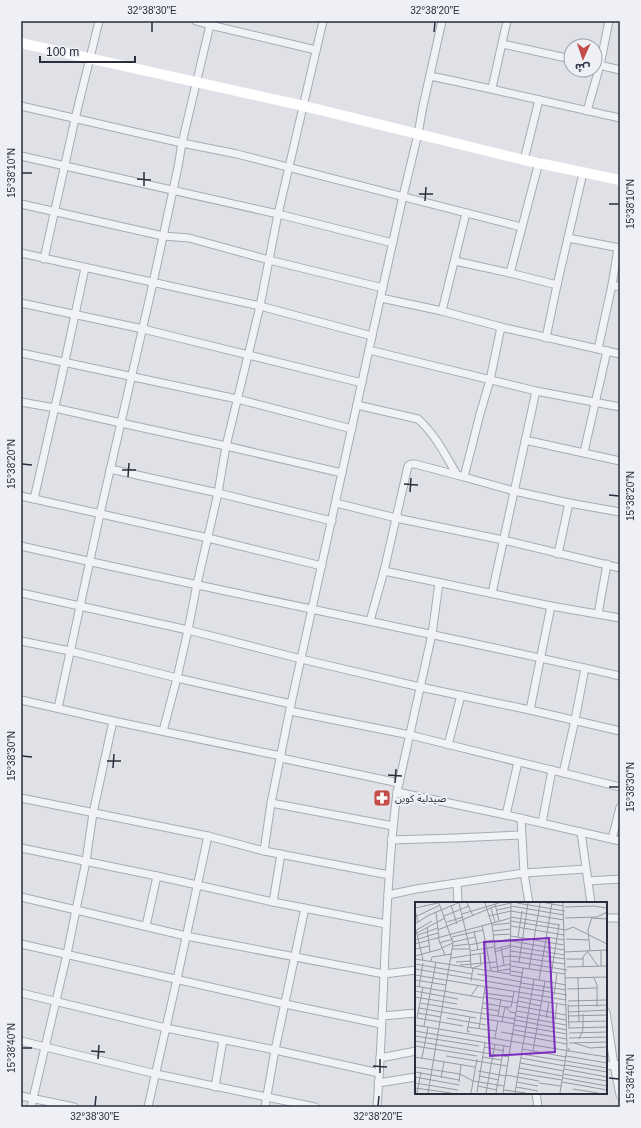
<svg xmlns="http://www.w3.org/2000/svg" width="641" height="1128" viewBox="0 0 641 1128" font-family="Arial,'Noto Sans Arabic',sans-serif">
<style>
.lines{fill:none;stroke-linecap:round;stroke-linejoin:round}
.street-casing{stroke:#a8abb4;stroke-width:9}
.street{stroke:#f1f2f6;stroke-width:7}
.secondary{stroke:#fff;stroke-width:10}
.ticks{fill:none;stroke:#292d3d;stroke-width:1.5}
.labels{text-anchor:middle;stroke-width:4;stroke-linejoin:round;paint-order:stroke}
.poi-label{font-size:10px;fill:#292d3d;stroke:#eef0f5;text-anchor:start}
.inset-road{fill:none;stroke:#9699a3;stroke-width:1}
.view{fill:#7b2cbf;fill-opacity:0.15;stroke:#7b2cbf;stroke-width:2}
.inset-edge{fill:none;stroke:#292d3d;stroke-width:2}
.neatline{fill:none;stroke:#292d3d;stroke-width:1.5}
.ticks-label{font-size:10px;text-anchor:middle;fill:#292d3d}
</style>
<rect width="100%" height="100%" fill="#dfe1e7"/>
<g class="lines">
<g class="street-casing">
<g id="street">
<path d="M196 21 210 25 316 50"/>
<path d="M503 44 571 59"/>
<path d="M595 64 620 70"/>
<path d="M430 76C493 89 557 104 620 118"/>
<path d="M492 88 507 21"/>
<path d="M21 106 182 143 237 154 521 227"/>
<path d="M587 111 600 65 609 21"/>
<path d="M21 156 278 214 393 243"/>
<path d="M524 160 539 100"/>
<path d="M21 204 163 236 189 238 269 260 383 288"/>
<path d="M568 238 620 248"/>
<path d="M21 253 260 306 372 336"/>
<path d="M44 259 75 119 99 21"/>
<path d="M455 261 510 273 557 285"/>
<path d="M510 273 539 162"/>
<path d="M612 285 620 287"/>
<path d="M381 298 442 311 501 327 620 354"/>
<path d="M21 303 143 329 362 383"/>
<path d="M442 311 466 213"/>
<path d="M546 338 557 285 583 173"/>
<path d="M598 349 612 285 618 248"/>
<path d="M369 350 536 391 620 407"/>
<path d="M21 353 237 399 352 429"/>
<path d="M21 402 55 408 121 423 226 446 342 473"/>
<path d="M357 405 418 419C435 434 446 456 457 475"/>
<path d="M525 440 620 461"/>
<path d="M584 452 607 351"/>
<path d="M110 469 218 493 332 521"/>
<path d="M464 477 514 491 569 503 620 512"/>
<path d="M21 496 208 538 322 566"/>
<path d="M34 499C52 422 69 345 85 268"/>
<path d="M336 503 396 518 503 540 620 568"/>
<path d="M21 546C220 592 421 630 620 676"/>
<path d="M558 554 569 503"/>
<path d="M384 571 551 606 620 618"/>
<path d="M21 593 188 630 301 659 420 687 530 710 620 731"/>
<path d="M492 593 536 391"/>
<path d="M598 614 607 564"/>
<path d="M370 621 384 571 408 466 411 464H415L464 477 480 414 490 380 501 327"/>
<path d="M21 641 70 651 177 678 291 704"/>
<path d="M21 700 113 721 281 756"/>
<path d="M58 708 100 514 153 283 178 167 182 143 210 25"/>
<path d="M530 710 551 606"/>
<path d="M290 711 410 735 620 787"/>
<path d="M163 731 177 678 188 630 197 584 218 493 226 446 260 306 278 214 323 21"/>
<path d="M448 745 461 695"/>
<path d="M281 758 399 783"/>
<path d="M563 773 575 720 585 668"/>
<path d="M397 792 432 634 439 583"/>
<path d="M21 798 208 836 264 851"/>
<path d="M271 803 393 826"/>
<path d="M506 815 518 762"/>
<path d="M521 818 524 873 529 903"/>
<path d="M542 823 552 770"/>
<path d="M581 832 591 903"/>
<path d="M612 839 620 807"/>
<path d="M391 840 455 838 521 835"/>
<path d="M21 848 157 876 273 902 386 924"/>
<path d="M389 875 264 851 271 803 291 704 372 336 403 196 418 134 423 106 442 21"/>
<path d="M588 881 620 879"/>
<path d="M457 883 458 903"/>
<path d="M388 895 416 889 524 873 586 869"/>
<path d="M21 897 186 936 384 974 416 970"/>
<path d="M273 902 281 854"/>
<path d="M606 918H620"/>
<path d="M146 926 157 876"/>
<path d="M21 944 285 1004 381 1024"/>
<path d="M21 993 166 1028 275 1050 379 1073"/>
<path d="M606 1012 614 1065 620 1095"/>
<path d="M382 1016 416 1013"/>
<path d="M21 1041 156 1074 315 1107"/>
<path d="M380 1058 416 1051"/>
<path d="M606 1066 620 1064"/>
<path d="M378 1083 416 1077"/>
<path d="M215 1087 223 1040"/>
<path d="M536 1093 538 1107"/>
<path d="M21 1096 74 1107"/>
<path d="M31 1107 67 954 86 861 93 813 113 721"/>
<path d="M148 1107 177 979 208 836"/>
<path d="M265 1107 275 1050 305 908"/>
<path d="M377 1107C385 1002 384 896 397 792L506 815 620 841"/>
</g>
</g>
<use href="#street" class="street"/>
<path class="secondary" d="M21 43 304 106 524 160 620 180"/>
</g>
<path class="ticks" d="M152 32V22M434 32 435 22M22 173H32M137 179 151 180M144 186V172M419 194H433M425 201 426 187M609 204H619M22 464 32 465M122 470H136M128 477 129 463M404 484 418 485M410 492 411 478M609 495 619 496M22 756 32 757M107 761H121M113 768 114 754M388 775 402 776M395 783 396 769M609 787H619M22 1048H32M91 1051 105 1052M98 1059 99 1045M373 1066 387 1067M380 1073V1059M609 1078 619 1079M95 1106 96 1096M378 1106 379 1096"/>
<defs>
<g id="pharmacy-square" transform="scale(0.9)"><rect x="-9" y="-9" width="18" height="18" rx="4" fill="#c44d4c" stroke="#eef0f5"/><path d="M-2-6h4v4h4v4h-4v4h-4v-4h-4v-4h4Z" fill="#fff"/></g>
</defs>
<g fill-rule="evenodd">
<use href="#pharmacy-square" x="382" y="798"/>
</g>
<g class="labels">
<g class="poi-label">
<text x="395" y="802">صيدلية كوين</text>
</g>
</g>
<g transform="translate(415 902)">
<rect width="192" height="192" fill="#dfe1e7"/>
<path class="inset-road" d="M44 1 55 47 56 66M52 1 58 14M70 1 77 23 83 70M102 1 150 9M131 1 148 4M80 2 84 19M36 3 42 22M96 4 149 13M150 5 179 4 192 6M0 6 23 1M76 6 80 20M0 8 3 20M82 8 96 5M21 10 24 36M47 12 84 1M29 14 54 4M74 14 96 9 149 18M0 15 25 3M96 15 145 23M150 16 182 15 192 10M177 16 192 17M96 19 151 28M32 20 48 15M0 22 14 13 43 1M67 23 76 69M77 23 96 21M96 24 149 33M12 25 15 50M1 28 8 58M151 28 158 25 192 42M0 29 17 19M59 29 63 48M78 29 96 27M0 32 30 16M3 33 23 26M79 33 96 32M96 34 149 43M37 35 68 28M103 35 107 9M131 35 149 38M23 36 30 53M151 37 173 38M0 38 23 31M96 39 149 48M38 40 60 35M79 40 96 37M24 41 38 37M0 42 96 16M54 43 79 38M38 44 54 42M96 44 150 53M86 45 89 63M26 46 38 41M0 47 14 44M37 47H55M79 47 96 43M55 49 79 45M96 49 150 57M175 49 173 28 177 15M186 49V64M79 50 96 45M149 50 192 48M173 50 183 64M0 54 26 47M88 55 96 54 150 62M36 56 69 51M0 57 95 72 96 1 78 5 23 28M151 57H168M16 59 17 55 37 52M96 59 152 68M41 60 56 59M104 60 113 1M0 62 57 72M45 63 81 60M152 65 192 64M168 65V55L173 49M76 66 96 62M108 66 150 72M0 67 152 93M114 67 125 1M82 69 96 67M96 69 108 71M62 72 107 80M0 73 151 98M95 73 107 75M107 75 151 83M150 76 192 75M163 76 164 120M179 76 182 83V105M0 78 31 83M124 78 137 1M56 79 58 66 66 63 65 52M135 80 144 23M106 81 151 88M0 84 68 96M4 85 8 61M8 85 2 116 48 124M152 87 182 86M0 89 43 97M69 91 98 95M139 93 142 71M56 94 63 84M0 95 42 102M69 95 103 101M104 95 151 103M103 99 126 104M153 99 192 98M5 101 100 117M68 101 90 105M153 102 154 127M102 104 151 113M153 104 192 103M91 105 95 110 101 111M4 106 61 116M67 106 84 109M102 109 151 118M153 110 192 108M3 111 26 115M83 114 86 97M101 114 151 123M153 114 192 113M55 115 52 129 55 130M32 116 71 123M65 116 100 122M131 116 134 100M100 118 152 128M140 118 142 101M87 120 90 105H96L99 90M153 120 192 119M0 123 154 149M99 123 152 132M9 124 21 60M53 125 81 129M154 126 192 125M64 127 70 85M99 128 152 137M0 129 96 145M86 130 152 142M154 131 192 130M0 134 64 144M80 136 83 119M154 136 192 135M164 137 168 128V112M0 139 94 155M154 141 192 140M159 141 175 146 192 145M0 144 62 154M69 145 89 149M154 146V149L192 155M107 147 151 155M118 149 130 79M106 152 150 159M31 154 92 164M151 154 192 161M0 155 60 165M67 155 87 158M7 156 13 125M106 156 150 164M151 159 192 166M105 161 149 169M150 163 192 170M0 165 45 172 58 179 89 184M104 166 148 174M149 167 192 175M63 169 91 174M0 170 44 178M103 171 147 178M148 172 192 179M91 173 124 179M64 174 84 178M0 175 44 183M26 176 29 160M148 176 192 184M44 180 46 163M102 180 123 184M147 180 192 188M0 181 43 188M124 181 146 184M63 184 82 188M101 185 123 189M0 186 36 191M158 187 183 191M89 188 111 191M62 190 70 141M2 191 6 170M13 191 38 41 24 1M56 191 62 157M71 191 80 142M81 191 89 144M88 191 108 66 96 64M100 191 119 77M145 191 152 147 148 1"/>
<path class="view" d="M134 36 140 150 75 154 69 40Z"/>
<rect width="192" height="192" class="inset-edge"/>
</g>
<rect width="641" height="1128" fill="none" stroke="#eef0f5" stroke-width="44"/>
<g transform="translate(583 58) rotate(183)"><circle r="19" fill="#eef0f5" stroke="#9fa2ab"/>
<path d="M0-3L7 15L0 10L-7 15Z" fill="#c44d4c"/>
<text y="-6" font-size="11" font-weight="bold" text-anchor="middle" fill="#292d3d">ش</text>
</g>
<path d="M40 56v6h95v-6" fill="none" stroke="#292d3d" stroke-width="2"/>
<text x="46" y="56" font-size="12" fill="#292d3d" stroke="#eef0f5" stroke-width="3" paint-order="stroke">100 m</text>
<rect x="22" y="22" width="597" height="1084" class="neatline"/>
<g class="ticks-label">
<text x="152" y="14">32°38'30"E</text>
<text x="435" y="14">32°38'20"E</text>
<text transform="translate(11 173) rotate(-90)" y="4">15°38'10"N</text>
<text transform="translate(630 204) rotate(-90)" y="4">15°38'10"N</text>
<text transform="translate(11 464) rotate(-90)" y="4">15°38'20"N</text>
<text transform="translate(630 496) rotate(-90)" y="4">15°38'20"N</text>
<text transform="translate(11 756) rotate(-90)" y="4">15°38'30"N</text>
<text transform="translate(630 787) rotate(-90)" y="4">15°38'30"N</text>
<text transform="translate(11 1048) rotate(-90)" y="4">15°38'40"N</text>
<text transform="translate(630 1079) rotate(-90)" y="4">15°38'40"N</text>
<text x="95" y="1120">32°38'30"E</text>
<text x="378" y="1120">32°38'20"E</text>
</g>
</svg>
